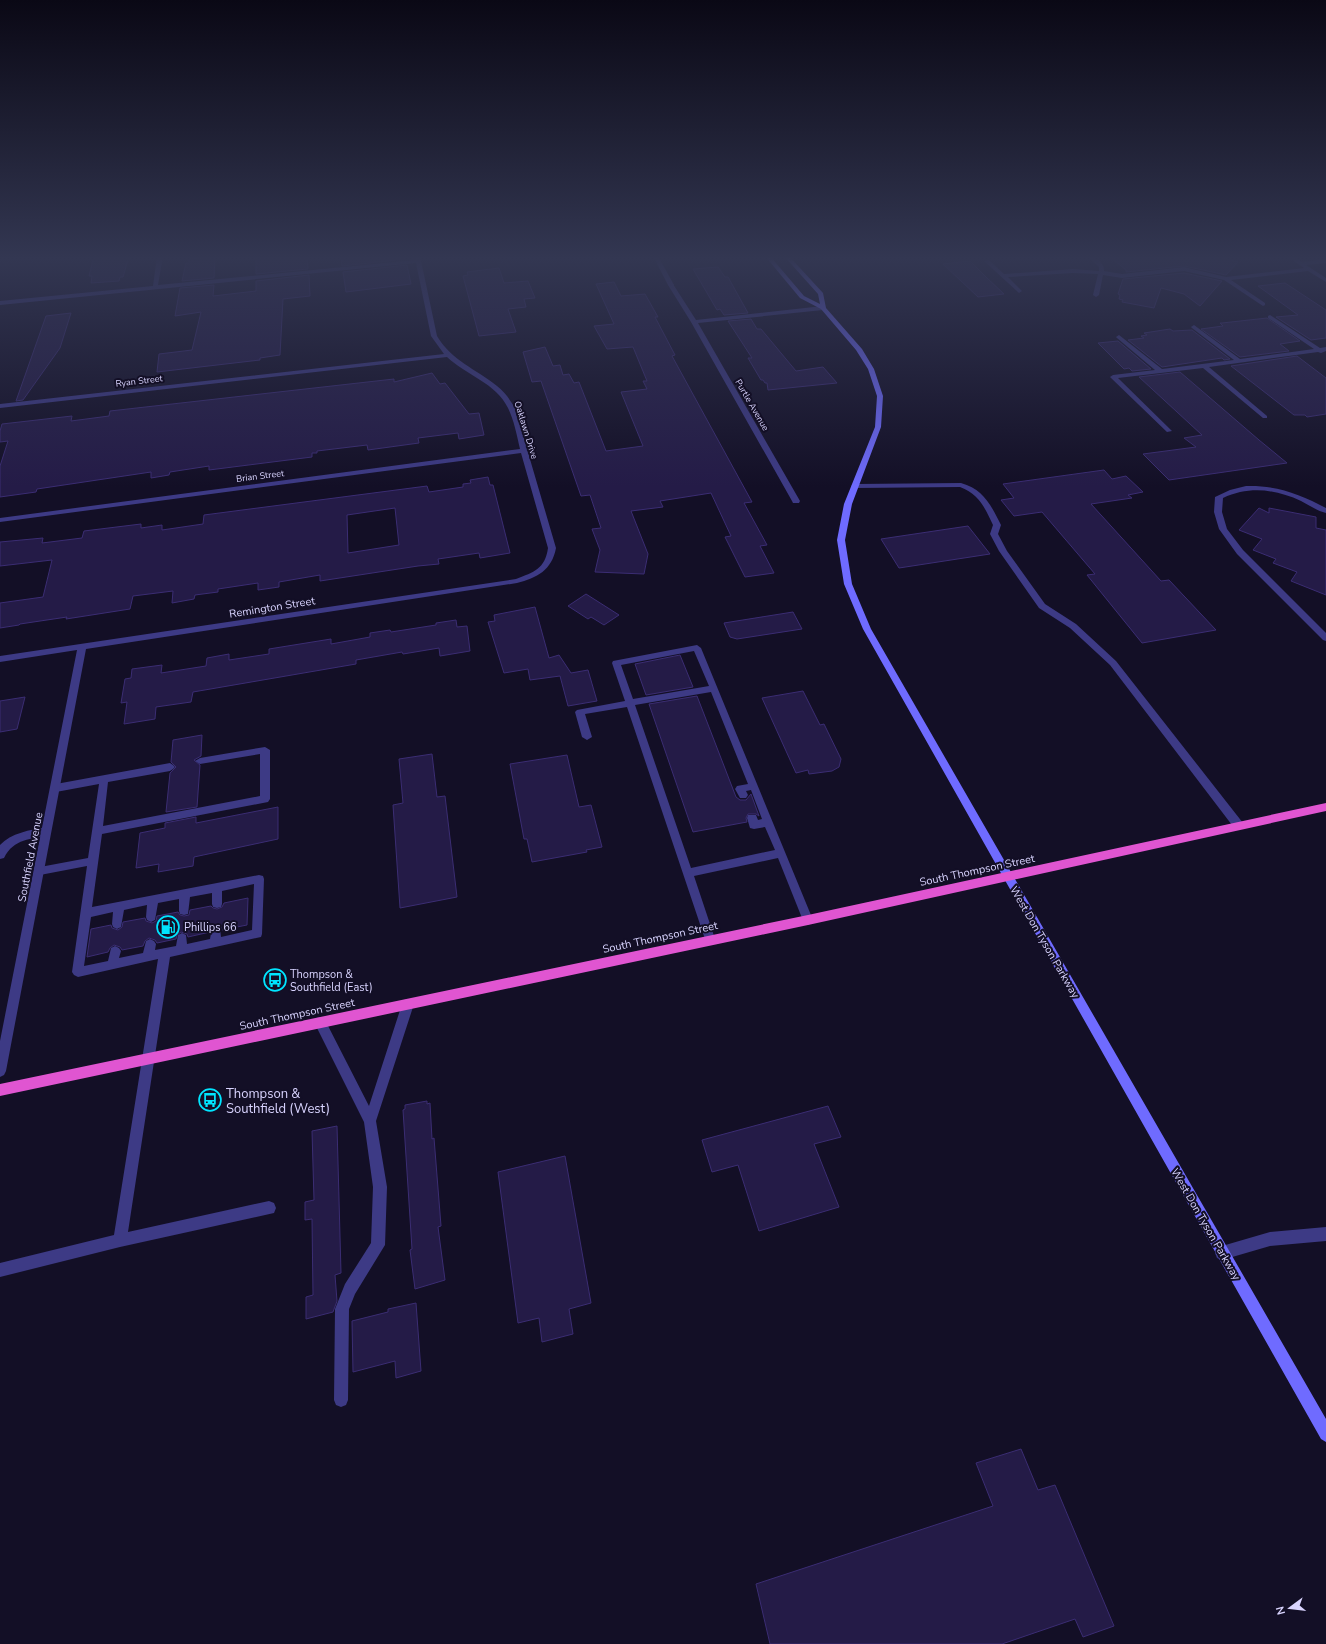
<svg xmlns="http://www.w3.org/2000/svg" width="1326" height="1644" viewBox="0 0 1326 1644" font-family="'Nunito Sans',sans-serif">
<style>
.building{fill:#241b47;stroke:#3b2d73;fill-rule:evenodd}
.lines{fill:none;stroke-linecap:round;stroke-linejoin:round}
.service{fill:#3d3a85;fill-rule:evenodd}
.minor{fill:#3d3a85;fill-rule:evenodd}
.secondary{fill:#6f6bff;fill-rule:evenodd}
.trunk{fill:#e055d1;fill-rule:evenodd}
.labels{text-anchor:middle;stroke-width:4;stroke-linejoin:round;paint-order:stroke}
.far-street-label{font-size:9px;fill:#d9d4ff;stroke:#130f26}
.street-label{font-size:11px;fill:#d9d4ff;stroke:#130f26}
.poi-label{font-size:11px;fill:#d9d4ff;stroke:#130f26;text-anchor:start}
.near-poi-label{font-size:13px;fill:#d9d4ff;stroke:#130f26;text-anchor:start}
</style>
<rect width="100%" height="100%" fill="#130f26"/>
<g class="building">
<path d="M94 256H129L123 277H120L119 281 91 283 92 276H89Z"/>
<path d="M256 256H307L308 269 256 274Z"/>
<path d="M341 256H405V259L342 266Z"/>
<path d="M1109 256H1179L1187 262 1192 256H1216L1238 262 1226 275 1184 266 1126 272V270Z"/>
<path d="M215 257 214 278 182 281 186 263H189V259Z"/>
<path d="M970 261 986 277 1004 294 978 297 943 264Z"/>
<path d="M407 265 411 284 346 292 343 272Z"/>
<path d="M718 267 725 277H728L748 313 724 315 720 309 717 310 693 269Z"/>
<path d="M499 268 504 283 528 281 535 298 524 299 526 307 508 309 516 332 479 336 463 276 468 275 467 272Z"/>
<path d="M1184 273 1222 281 1200 306 1184 294 1161 288 1154 308 1122 302 1123 300 1119 299 1120 295 1118 294 1123 279Z"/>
<path d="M309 275 310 296 283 299 280 355 260 358V360L157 372 159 354 192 350 201 312 175 316 180 288 214 285 213 296 256 291V281Z"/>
<path d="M614 282 621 296 645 294 658 317H655L675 355 672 356 752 502 744 503 767 545 760 546 774 573 745 577 725 537 731 536 711 493 660 501 663 507 631 511 648 554 644 574 595 572 600 550 592 529 601 528 590 495 581 496 541 381 532 382 523 352 545 347 553 366 560 365 563 375 569 374 574 383 579 382 606 451 643 446 621 392 647 389 643 381H647L633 347 607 349 594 326 614 324 596 284Z"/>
<path d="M1285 283 1326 310V338L1311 340 1276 317 1298 315 1258 286Z"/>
<path d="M71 313 60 348 23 400 16 401 46 316Z"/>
<path d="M1267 318 1300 341 1280 344 1289 351 1240 357 1201 329 1223 326 1220 323H1222Z"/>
<path d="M751 319 757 329H761L796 371 823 367 837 383 768 390 767 383H765L763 380H761L748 358H752L728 321Z"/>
<path d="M1170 329 1173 331 1192 330 1230 359 1224 360 1222 358 1162 367 1128 340 1144 338 1141 336 1147 335 1144 333Z"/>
<path d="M1118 341 1151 369 1132 371 1129 368 1124 369 1098 343Z"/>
<path d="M1297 356 1326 378V414L1307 417 1305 415H1294L1231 366Z"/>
<path d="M1180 372 1259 440 1287 463 1169 480 1143 454 1196 447 1184 438 1202 435 1139 377Z"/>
<path d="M432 373 440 384 445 383 469 414 479 413 484 435 459 439 458 433 418 438 419 443 368 450 367 445 317 451V453H312V457L209 470V466L170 472 169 475 151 478V472L37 489 36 492 0 497V466L8 441 0 442V431L2 424 72 416 71 421 109 416 110 411 394 379V382Z"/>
<path d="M1104 470 1112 479 1126 476 1143 492 1128 495 1132 498 1091 504 1161 581 1169 580 1216 630 1142 643 1087 575 1095 574 1042 512 1014 516 1001 500 1014 498 1003 484Z"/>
<path d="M488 477 490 485H493L510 553 480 558 479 553 438 559 439 564 418 566 320 581V575L279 582V587L258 590V583L218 589V592L195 595 194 599 172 603 173 591 133 596 130 609 66 619 67 617 20 624 19 625 0 628V603L43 597 52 560 0 566V542L43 538 42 543 82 538 84 531 141 524V528L162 525V530L203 524 204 515 427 486 429 492 463 487V484L471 483 470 480ZM395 508 399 545 348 553 347 515Z"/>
<path d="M1259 508 1269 513V508L1316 517V528L1326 530V595L1291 581 1297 572 1273 563 1276 559 1253 550 1262 539 1239 530Z"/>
<path d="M968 526 990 554 899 568 881 539Z"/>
<path d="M586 594 619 615 604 625 591 617 588 619 568 606Z"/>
<path d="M535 607 549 658 559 655 571 673 588 670 597 701 568 706 560 676 530 680 528 669 504 673 488 622 495 621 494 615Z"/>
<path d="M793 612 802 629 737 639 730 637 724 623Z"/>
<path d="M456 620 457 627 467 626 470 651 440 656 439 648 403 654 402 652 356 660V664L193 692 191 702 156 707 155 719 124 724 127 702 121 703 125 679 131 678 132 669 162 665 161 673 206 666 207 658 229 654V660L269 654V649L331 639V644L370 637V633L390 630 391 632 436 625V623Z"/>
<path d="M680 655 693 687 646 695 635 664Z"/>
<path d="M803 691 820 725 824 724 841 759 839 767 832 771 809 774 808 770 796 773 762 698Z"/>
<path d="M697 696 736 797 740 800H746L751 794 759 816 756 814H748L746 818 747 822 693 832 649 704Z"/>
<path d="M25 697 17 729 0 732V701Z"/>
<path d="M202 735 201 756 194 760 200 765 197 807 166 812 170 773 176 767 171 762 173 740Z"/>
<path d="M432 754 437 797 445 796 457 897 400 908 393 805 403 803 399 759Z"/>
<path d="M567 755 579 807 591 805 602 847 586 850 587 852 532 862 527 839H524L510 764Z"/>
<path d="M278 807V839L194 857 193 866 158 872 159 864 136 868 140 833 165 828V823L196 817V823Z"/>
<path d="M248 898 247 925 222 930 221 927 215 925 211 928 210 932 188 937 187 934 181 932 177 935 176 939 157 943 155 940 149 938 145 941 143 946 122 950 120 947 114 945 110 948 108 952 87 957 91 929 111 925 112 928 118 930 122 927 123 922 145 918 146 921 152 923 156 921 157 916 178 912 180 915 184 916 189 915 190 910 211 906 213 908 217 909 222 907 224 903Z"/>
<path d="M427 1101V1104L430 1103 432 1139 434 1138 441 1226 438 1227 445 1280 415 1289 410 1250 412 1249 403 1110 405 1109V1105Z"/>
<path d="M828 1106 841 1137 814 1144 839 1207 759 1231 738 1165 712 1172 702 1140Z"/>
<path d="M337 1126 341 1273 335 1275 337 1301 333 1312 306 1319V1297L313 1295 312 1219 305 1220V1202L314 1200 312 1131Z"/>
<path d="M565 1156 591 1303 569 1309 573 1334 542 1342 539 1318 518 1323 498 1172Z"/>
<path d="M416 1303 421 1371 396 1378 395 1361 353 1372 352 1321 388 1312V1309Z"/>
<path d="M1021 1449 1038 1490 1055 1485 1114 1626 1083 1637 1075 1619 1002 1644H770L756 1584 993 1506 976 1463Z"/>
</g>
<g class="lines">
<g class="service">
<path d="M653 256H658L674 285 673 286 668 285Z"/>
<path d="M961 483C983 489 991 505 1001 525L998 534 1007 551 1045 604 1076 624 1116 661 1243 823 1244 826 1243 829H1235L1110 665 1070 628 1039 608 999 551 990 534 993 525C985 508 979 494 960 487L855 488 851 486 855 484Z"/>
<path d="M1246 486C1275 485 1300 494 1326 508V513C1317 511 1309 505 1301 501 1275 489 1249 486 1223 498L1222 512 1227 529 1243 550 1326 633V641L1323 640 1237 554 1219 529 1214 512 1215 497 1230 490Z"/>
<path d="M697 645 701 648 813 920 812 923 808 925 804 923 778 858 694 876 715 939 714 942 710 944 706 942 627 707 585 714 592 737 587 740 582 737 575 712 577 710 625 701 612 663 613 661ZM694 651 709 686 633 699 621 665ZM711 692 748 784 737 786 735 789 740 798H746L748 795 746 791 751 790 762 819 758 820 756 815H748L747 818 750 828 754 829 765 827 775 850 691 868 635 705Z"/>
<path d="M265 747 270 750V799L268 802 102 834 92 907 259 875 263 876 264 879 262 934 261 937 170 957 128 1232 269 1201 274 1203 276 1208 274 1213 120 1247 0 1277V1263L114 1235 158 959 78 977 74 975 72 972 87 866 40 875 36 874 35 871 36 868 40 867 88 858 99 784 56 792 53 791 51 788 53 785 56 784 170 763 173 765 175 767 173 769 170 771 108 782 103 826 260 796V754L200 764 195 761 200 758ZM254 884 252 930 221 937 220 928 216 926 212 928 210 939 187 944 186 935 182 933 178 935 176 946 155 950 156 944 154 941 150 939 146 941 143 953 119 958 121 951 119 948 115 946 111 948 108 961 84 966 91 917 113 912 112 924 113 927 117 929 121 927 124 910 147 905 146 917 147 920 151 922 155 920 158 903 179 899V911L180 914 184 915 188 914 190 897 212 893V904L213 907 217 908 221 907 222 904V891Z"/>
<path d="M46 827 50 828 51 831 50 834C31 840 14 838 4 858L0 859V845C11 833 30 830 46 827Z"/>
<path d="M408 999 412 1000 414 1004 376 1121 387 1187 385 1245 355 1294 349 1309 348 1400 346 1405 341 1407 336 1405 334 1400 335 1309 345 1284 371 1243 373 1187 364 1122 314 1022 316 1018 320 1017 324 1018 369 1106 402 1004 404 1000Z"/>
<path d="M1326 1227V1241L1270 1246 1222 1260 1217 1258 1215 1253 1217 1248 1222 1246 1270 1232Z"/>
</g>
<g class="minor">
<path d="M157 256H163L158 285 415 260 414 256H420L437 336C453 362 475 368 497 386 505 392 510 400 515 408L556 548C552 570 537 578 517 583L86 649 6 1071 4 1075 0 1077V1041L77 650 0 662V656L516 579C534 572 545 569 548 548L521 453 0 522V518L520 449C517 436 514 420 508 408 496 383 466 375 447 357L0 408V404L444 354 431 336 416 263 0 305V301L153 286Z"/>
<path d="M1087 256C1095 256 1105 263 1104 271L1122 274 1184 267 1226 277 1304 268 1287 256H1293L1302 262 1326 259V263L1306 265 1326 278V282L1308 271 1231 280 1265 303V305L1263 306 1224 280 1184 271 1122 278 1103 275 1099 295 1096 297 1093 295 1098 274 1073 273 1008 277 1022 291 1019 293 984 261 989 260 1004 274 1073 269 1099 271V267Z"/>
<path d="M669 284H673L696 320 823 306 826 308 823 310 698 323 800 501 799 503H793L792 501 691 322 668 285Z"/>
<path d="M1270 315 1320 348 1326 347V351L1321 353 1318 352 1209 367 1267 416V418H1263L1203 368 1118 378 1172 431 1167 432 1110 377 1113 375 1155 370 1117 338 1116 337 1119 335 1162 369 1234 360 1192 328 1191 327 1194 325 1240 359 1314 349 1268 318V316Z"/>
</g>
<path class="secondary" d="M765 256H770L804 296 820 304 818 294 784 256H789L823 293 826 308 862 349 874 369 883 396 881 427 852 504 845 540 852 584 871 629 1326 1419V1442L1321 1439 863 629 844 584 837 540 844 504 875 427 877 396 868 369 856 350 821 309 800 298Z"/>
<path class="trunk" d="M1326 803V811L808 925 0 1096V1084L808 915Z"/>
</g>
<linearGradient id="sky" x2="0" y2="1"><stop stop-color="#0a0815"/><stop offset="0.53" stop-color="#333752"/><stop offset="1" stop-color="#333752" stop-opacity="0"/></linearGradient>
<rect width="1326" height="487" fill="url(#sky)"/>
<defs>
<g id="fuel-ring" transform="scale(1.15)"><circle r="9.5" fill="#130f26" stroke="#00e5ff" stroke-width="1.5"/><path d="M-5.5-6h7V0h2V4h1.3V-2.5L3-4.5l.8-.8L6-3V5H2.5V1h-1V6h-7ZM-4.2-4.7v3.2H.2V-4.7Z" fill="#00e5ff"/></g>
<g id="bus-ring" transform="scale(1.15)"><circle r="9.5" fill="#130f26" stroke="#00e5ff" stroke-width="1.5"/><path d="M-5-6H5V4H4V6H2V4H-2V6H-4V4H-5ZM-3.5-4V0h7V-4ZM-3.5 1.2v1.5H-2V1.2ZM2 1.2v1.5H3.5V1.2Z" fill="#00e5ff"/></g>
</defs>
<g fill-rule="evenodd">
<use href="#fuel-ring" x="168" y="927"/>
<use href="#bus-ring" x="275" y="980"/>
<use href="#bus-ring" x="210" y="1100"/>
</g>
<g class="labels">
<g class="far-street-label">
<text transform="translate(139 381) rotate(-7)" y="3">Ryan Street</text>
<text transform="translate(752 405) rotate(60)" y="3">Purtle Avenue</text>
<text transform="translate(526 430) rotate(73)" y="3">Oaklawn Drive</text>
<text transform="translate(260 476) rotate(-7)" y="3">Brian Street</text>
</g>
<g class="street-label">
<text transform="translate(272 607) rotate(-9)" y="4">Remington Street</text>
<text transform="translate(30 857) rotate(-79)" y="4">Southfield Avenue</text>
<text transform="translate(977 870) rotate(-12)" y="4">South Thompson Street</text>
<text transform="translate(660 937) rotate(-12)" y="4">South Thompson Street</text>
<text transform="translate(1045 942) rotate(60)" y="4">West Don Tyson Parkway</text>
<text transform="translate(297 1014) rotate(-12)" y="4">South Thompson Street</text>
<text transform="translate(1206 1224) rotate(60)" y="4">West Don Tyson Parkway</text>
</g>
<g class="poi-label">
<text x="184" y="931">Phillips 66</text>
<text x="290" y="978">Thompson &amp;<tspan x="290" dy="13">Southfield (East)</tspan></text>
</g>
<g class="near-poi-label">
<text x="226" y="1098">Thompson &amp;<tspan x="226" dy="15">Southfield (West)</tspan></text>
</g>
</g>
<g transform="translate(1290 1608) rotate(255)" stroke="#130f26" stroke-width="3" paint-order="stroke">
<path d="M0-3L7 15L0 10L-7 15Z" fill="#d9d4ff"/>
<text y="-6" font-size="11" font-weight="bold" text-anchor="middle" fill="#d9d4ff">N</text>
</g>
</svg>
